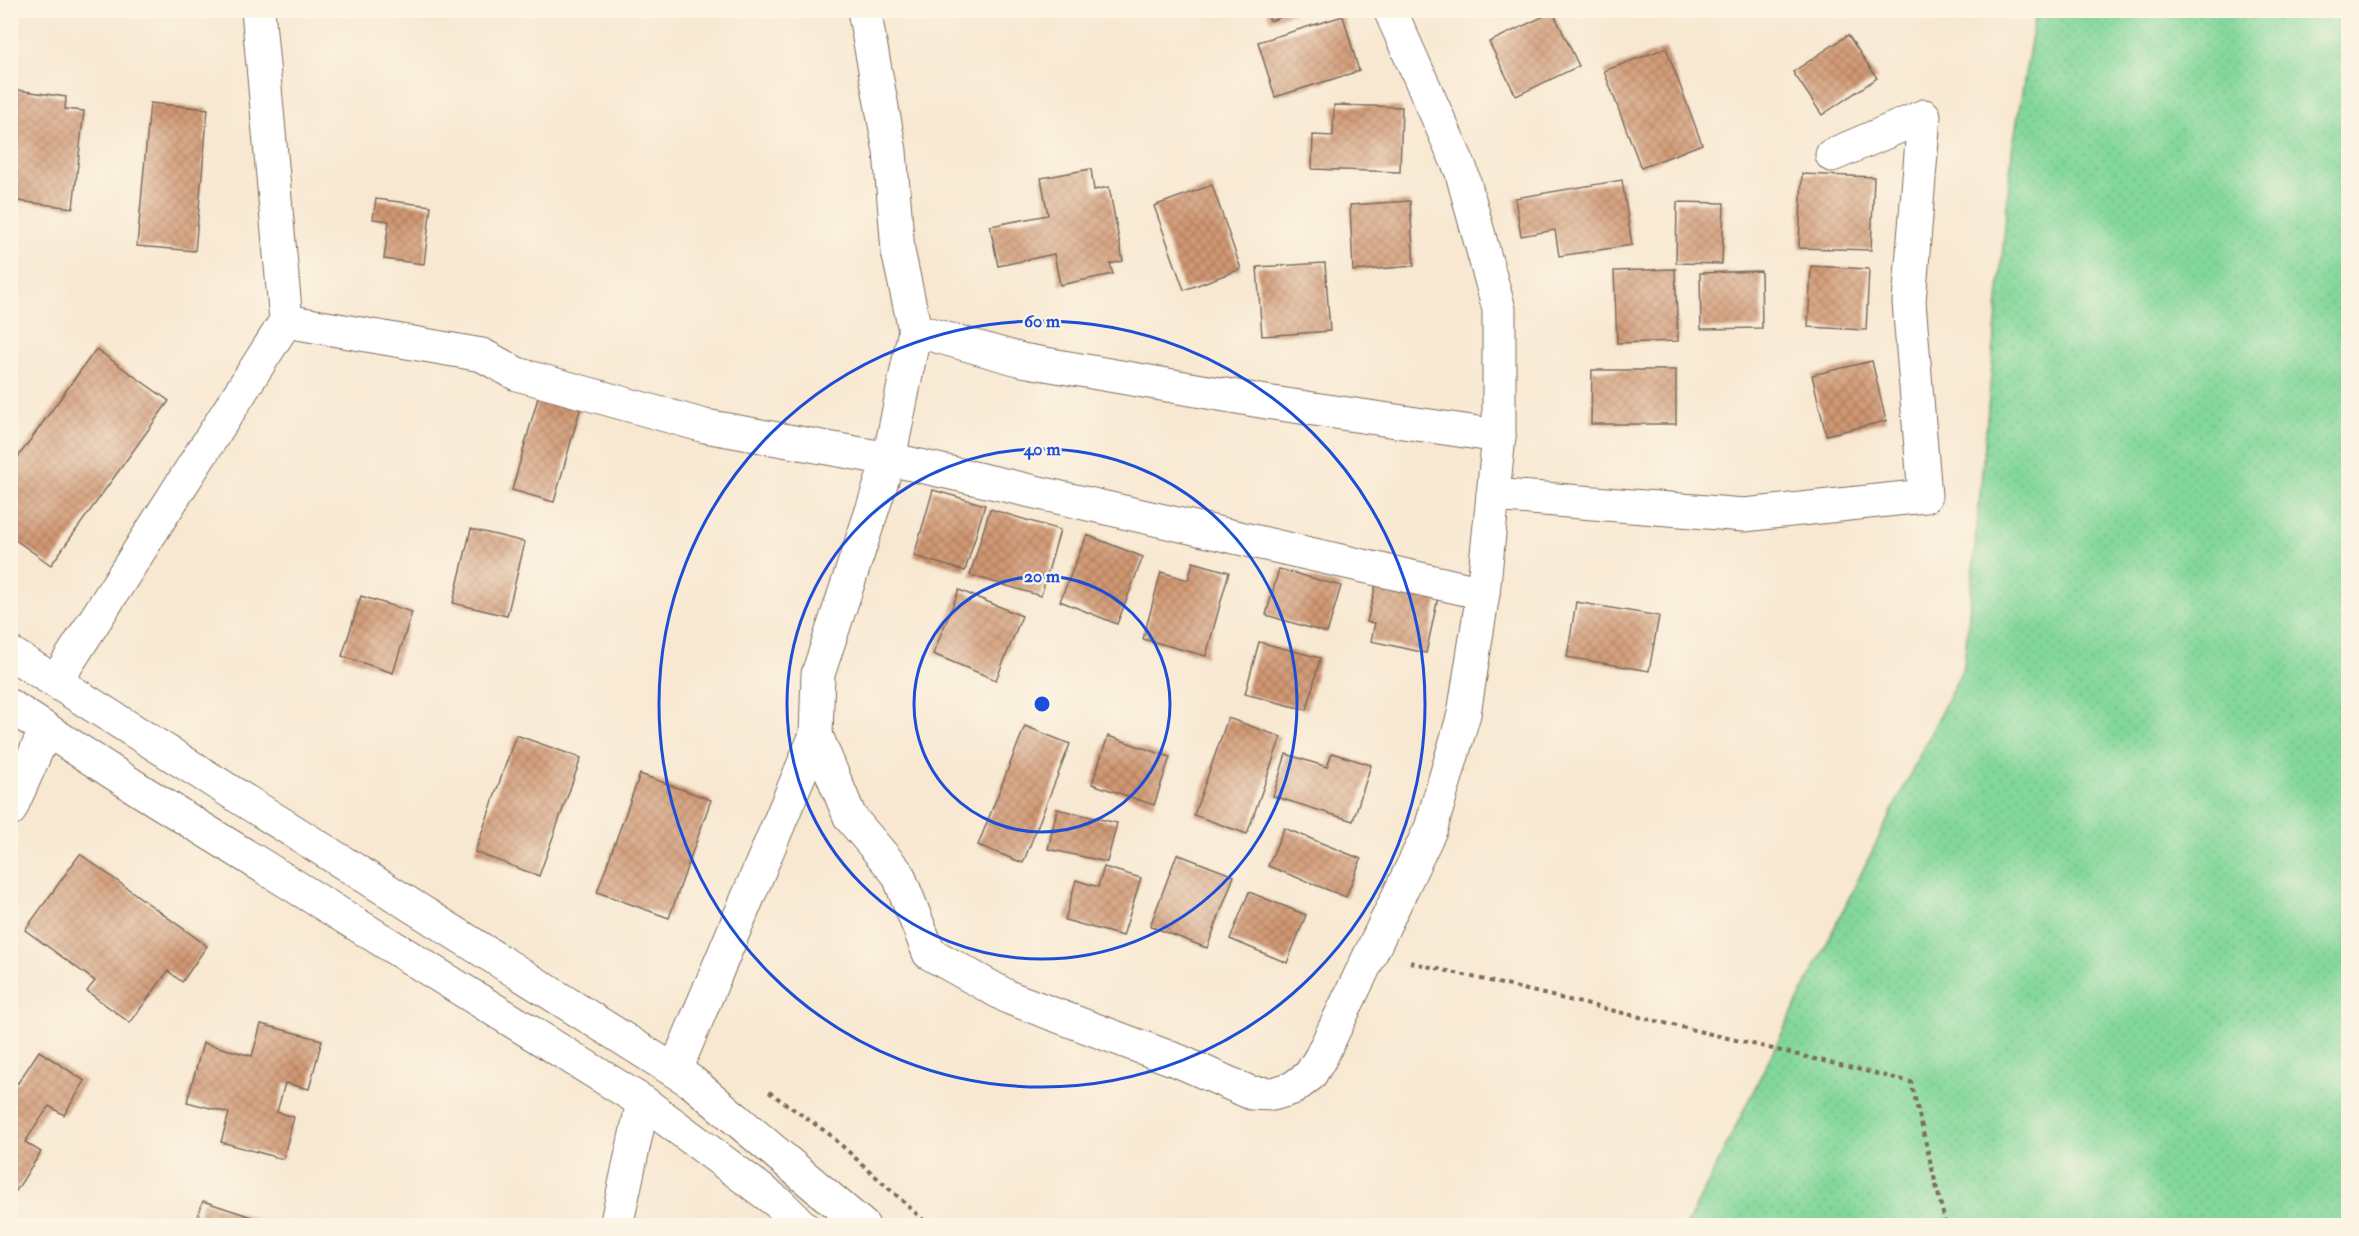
<svg xmlns="http://www.w3.org/2000/svg" width="2359" height="1236" viewBox="0 0 2359 1236" font-family="'IM FELL Double Pica',serif">
<style>
.green{fill:url(#green-dots);stroke:#5e805c;stroke-width:1.5}
.building{fill:url(#building-cross-hatch)}
.lines{fill:none;stroke-linecap:round;stroke-linejoin:round}
.street-casing{stroke:#7d6c5d;stroke-width:35}
.secondary-casing{stroke:#7d6c5d;stroke-width:35}
.path{stroke:#7d6c5d;stroke-width:4;stroke-dasharray:4.5 4.5;stroke-linecap:butt}
.street{stroke:#fff;stroke-width:33}
.secondary{stroke:#fff;stroke-width:33}
.ring{fill:none;stroke:#1d4ed8;stroke-width:3}
.centre{fill:#1d4ed8;stroke:#fcf5e5;stroke-width:3}
.ring-label{font-size:18px;text-anchor:middle;font-weight:bold;fill:#1d4ed8;stroke:#fcf5e5;stroke-width:4.5;stroke-linejoin:round;paint-order:stroke}
</style>
<defs>
<pattern id="green-dots" width="8" height="8" patternUnits="userSpaceOnUse" patternTransform="scale(1.5)"><rect width="8" height="8" fill="#82d79a"/><path d="M2 2h.1M6 6h.1" fill="none" stroke="#71b984" stroke-width="1.8" stroke-linecap="round"/></pattern>
<pattern id="building-cross-hatch" width="8" height="8" patternUnits="userSpaceOnUse" patternTransform="scale(1.5)"><rect width="8" height="8" fill="#d19873"/><path d="M0 0l8 8M0 8l8-8" fill="none" stroke="#ab7c5e"/></pattern>
</defs>
<rect width="100%" height="100%" fill="#fcf5e5"/>
<filter id="ink" filterUnits="userSpaceOnUse"><feTurbulence type="fractalNoise" baseFrequency=".0167" numOctaves="2"/><feDisplacementMap in="SourceGraphic" scale="12" xChannelSelector="R" yChannelSelector="G"/><feConvolveMatrix kernelMatrix="1 2 1 2 8 2 1 2 1" color-interpolation-filters="sRGB"/></filter>
<filter id="wash" filterUnits="userSpaceOnUse"><feTurbulence type="fractalNoise" baseFrequency=".008" numOctaves="4" result="noise"/><feDisplacementMap in="SourceGraphic" scale="24" xChannelSelector="R" yChannelSelector="G"/><feGaussianBlur stdDeviation="1.35" result="paint"/><feColorMatrix in="noise" values="0 0 0 0 0 0 0 0 0 0 0 0 0 0 0 0 0 1.4 0 .05"/><feComposite in="paint" operator="in"/></filter>
<g filter="url(#wash)">
<rect width="100%" height="100%" fill="#f8e8d1"/>
<path class="green" d="M2036 11H2348V1225H1687L1964 666 2012 151Z"/>
<g id="blocks">
<g class="building">
<path d="M1090 10H1110V11L1092 17Z"/>
<path d="M1266 10H1299V11L1270 21Z"/>
<path d="M1553 12 1579 66 1516 96 1489 42Z"/>
<path d="M1343 16 1359 71 1275 97 1258 42Z"/>
<path d="M1848 35 1877 78 1822 115 1793 72Z"/>
<path d="M1666 48 1702 144 1641 168 1604 71Z"/>
<path d="M10 89 66 97 65 109 84 111 73 208 10 200Z"/>
<path d="M150 103 208 109 195 251 137 246Z"/>
<path d="M1334 105 1402 107 1400 172 1312 169 1313 135 1333 136Z"/>
<path d="M1091 169 1094 190 1109 187 1123 261 1110 264 1113 274 1060 285 1054 254 998 266 990 226 1048 215 1041 178Z"/>
<path d="M1802 174 1874 177 1871 250 1799 248Z"/>
<path d="M1622 180 1632 245 1559 256 1555 230 1521 236 1515 198Z"/>
<path d="M1212 185 1241 269 1184 290 1154 206Z"/>
<path d="M376 199 431 206 424 264 384 259 389 221 373 219Z"/>
<path d="M1410 201 1414 266 1353 271 1350 205Z"/>
<path d="M1677 202 1724 203 1722 264 1676 263Z"/>
<path d="M1325 263 1330 331 1262 336 1257 267Z"/>
<path d="M1811 266 1869 269 1866 330 1808 327Z"/>
<path d="M1675 269 1678 341 1617 343 1614 271Z"/>
<path d="M1761 271 1762 328 1701 329 1700 273Z"/>
<path d="M96 349 169 401 51 565 10 536V468Z"/>
<path d="M1872 361 1886 421 1826 435 1812 375Z"/>
<path d="M1592 370H1676V424H1591Z"/>
<path d="M539 394 581 406 554 502 512 490Z"/>
<path d="M933 490 985 505 965 571 914 556Z"/>
<path d="M990 509 1060 530 1041 596 970 575Z"/>
<path d="M471 529 525 542 507 616 453 603Z"/>
<path d="M1087 535 1143 557 1117 624 1060 601Z"/>
<path d="M1193 562 1229 572 1206 656 1143 639 1161 572 1188 580Z"/>
<path d="M1279 569 1341 586 1327 633 1266 615Z"/>
<path d="M1377 580 1439 593 1426 653 1371 641 1375 623 1367 622Z"/>
<path d="M959 590 1022 616 996 680 933 654Z"/>
<path d="M361 596 412 612 393 673 342 656Z"/>
<path d="M1576 602 1659 616 1649 671 1567 657Z"/>
<path d="M1259 642 1320 658 1307 710 1245 694Z"/>
<path d="M1228 718 1281 737 1247 834 1194 815Z"/>
<path d="M1025 726 1070 744 1023 863 978 845Z"/>
<path d="M516 735 581 758 539 876 475 852Z"/>
<path d="M1108 736 1170 757 1154 805 1092 784Z"/>
<path d="M1332 753 1371 765 1353 821 1273 796 1286 754 1327 767Z"/>
<path d="M640 774 711 800 669 918 597 892Z"/>
<path d="M1057 809 1117 823 1107 862 1048 849Z"/>
<path d="M1284 828 1361 859 1346 897 1268 866Z"/>
<path d="M80 854 207 946 182 982 168 971 130 1023 87 991 95 981 25 930Z"/>
<path d="M1177 854 1234 876 1207 948 1150 926Z"/>
<path d="M1104 867 1141 878 1123 936 1065 920 1076 880 1098 887Z"/>
<path d="M1249 892 1306 915 1287 963 1230 939Z"/>
<path d="M261 1024 322 1040 309 1089 285 1083 277 1112 294 1117 283 1159 221 1142 229 1113 187 1102 203 1043 252 1056Z"/>
<path d="M39 1051 85 1081 64 1115 49 1106 25 1142 41 1152 16 1191 10 1187V1078L18 1083Z"/>
<path d="M203 1201 261 1220 259 1226H195Z"/>
<path d="M138 1219 155 1225V1226H136Z"/>
</g>
</g>
</g>
<g filter="url(#ink)">
<use href="#blocks" fill-opacity="0" stroke="#7d6c5d" stroke-width="1.5"/>
<g class="lines">
<g class="street-casing">
<g id="street">
<path d="M864 10 890 151 898 251 915 330 889 459 818 674 816 735 850 817 898 874 929 953 1010 998 1181 1062 1251 1093 1273 1094 1293 1088 1310 1075 1321 1057 1431 828 1464 714 1483 593 1499 436V309L1461 170 1390 10"/>
<path d="M286 321 482 355 517 374 705 426 889 459 1483 593"/>
<path d="M915 330 1022 360 1266 402 1499 436"/>
<path d="M1493 495 1744 515 1925 496 1909 302 1924 116 1832 155"/>
<path d="M56 681 286 321 258 10"/>
<path d="M10 810 46 729"/>
<path d="M675 1071 816 735"/>
<path d="M616 1226 643 1102"/>
</g>
</g>
<g class="secondary-casing">
<g id="secondary">
<path d="M10 653 692 1082 863 1226"/>
<path d="M10 706 143 792 643 1102 780 1204 802 1226"/>
</g>
</g>
<g class="path">
<path d="M1410 962 1911 1082 1946 1226"/>
<path d="M769 1092 829 1134 930 1226"/>
</g>
<use href="#street" class="street"/>
<use href="#secondary" class="secondary"/>
</g>
</g>
<g class="ring">
<circle cx="1042" cy="704" r="128"/>
<circle cx="1042" cy="704" r="255"/>
<circle cx="1042" cy="704" r="383"/>
</g>
<circle cx="1042" cy="704" r="9" class="centre"/>
<g class="ring-label">
<text x="1042" y="327">60 m</text>
<text x="1042" y="455">40 m</text>
<text x="1042" y="582">20 m</text>
</g>
<rect width="2359" height="1236" fill="none" stroke="#fcf5e5" stroke-width="36"/>
</svg>
